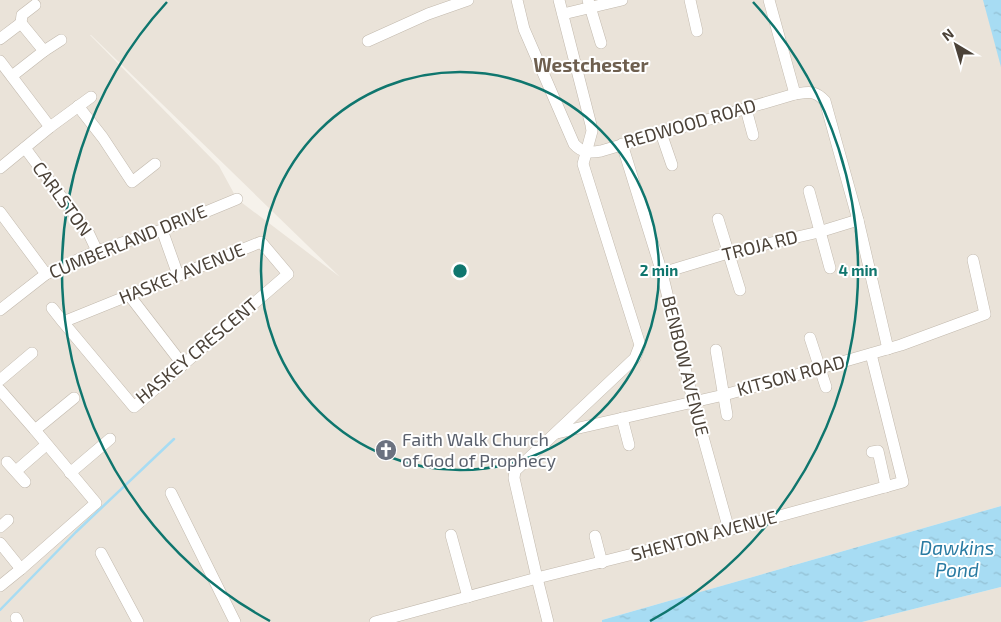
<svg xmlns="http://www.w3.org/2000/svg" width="1001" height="622" viewBox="0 0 1001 622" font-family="'Exo 2',sans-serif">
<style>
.residential{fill:#eae3d9;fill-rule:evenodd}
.water{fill:url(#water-ripples)}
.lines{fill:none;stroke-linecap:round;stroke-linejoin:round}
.stream{stroke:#a7dcf3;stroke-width:2.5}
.minor-casing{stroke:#c2b9ad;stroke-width:12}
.minor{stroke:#fff;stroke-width:11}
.ring{fill:none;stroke:#0f766e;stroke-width:2.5}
.labels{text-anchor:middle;stroke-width:4;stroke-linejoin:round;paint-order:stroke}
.street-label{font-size:18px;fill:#4b4238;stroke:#fff}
.worship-label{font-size:18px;fill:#5b616d;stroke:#fff;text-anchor:start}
.neighbourhood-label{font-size:19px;font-weight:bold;fill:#6e5f4f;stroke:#fff}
.water-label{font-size:19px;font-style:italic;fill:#287aa2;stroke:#fff}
.centre{fill:#0f766e;stroke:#fff;stroke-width:2.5}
.ring-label{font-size:15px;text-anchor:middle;font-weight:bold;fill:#0f766e;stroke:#fff;stroke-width:4;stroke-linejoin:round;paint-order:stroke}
</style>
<defs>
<pattern id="water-ripples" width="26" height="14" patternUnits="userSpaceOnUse" patternTransform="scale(1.25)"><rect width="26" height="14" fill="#a7dcf3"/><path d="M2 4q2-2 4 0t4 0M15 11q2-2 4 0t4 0" fill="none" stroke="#91bed1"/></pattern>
</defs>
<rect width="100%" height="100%" fill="#f6f2eb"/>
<g class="residential">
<path d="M0 0H1001V506L602 620V622H0ZM90 35H91L340 277 237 199 219 166Z"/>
<path d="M1001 587V622H862Z"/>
</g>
<g class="water">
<path d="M983 0H1001V67Z"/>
<path d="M1001 506V587L862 622H602V620Z"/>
</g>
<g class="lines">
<path class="stream" d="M0 610 76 532 174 439"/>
<g class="minor-casing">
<g id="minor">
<path d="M517 0 524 29 574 144C582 153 591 153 601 151L795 94C809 92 815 90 825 101L858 220 888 349"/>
<path d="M588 0 601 43"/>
<path d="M690 0 697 31"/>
<path d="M769 0 795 94"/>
<path d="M563 14 622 0"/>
<path d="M21 23 22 15 35 5"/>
<path d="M0 39 21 23 44 51 12 76"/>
<path d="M368 41 428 14 468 0"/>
<path d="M44 51 61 40"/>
<path d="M0 61 50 127"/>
<path d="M78 106 103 138 132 182 155 164"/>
<path d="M746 109 753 135"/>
<path d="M661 133 672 165"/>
<path d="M622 144 662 273 693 401 729 530"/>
<path d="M25 148 89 234 97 251"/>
<path d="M0 168 50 127 91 97"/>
<path d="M809 191 830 268"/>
<path d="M0 212 46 274"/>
<path d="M718 219 740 290"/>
<path d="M162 230 178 275"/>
<path d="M662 273 728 253 819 232 858 220"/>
<path d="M129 295 183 365"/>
<path d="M52 308 63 322 134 407 288 274 261 242 63 322"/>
<path d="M0 310 46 274 97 251 162 230 237 199"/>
<path d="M810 338 826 387"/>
<path d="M716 350 727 415"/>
<path d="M0 380 32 353"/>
<path d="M0 390 35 430 96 503 21 569 0 586"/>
<path d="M622 418 629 445"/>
<path d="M35 430 74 398"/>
<path d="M557 433 724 395 821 368 901 345 985 314 973 260"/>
<path d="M872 452 878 451 886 487"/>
<path d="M7 462 25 482"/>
<path d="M16 471 46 445"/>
<path d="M70 473 110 439"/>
<path d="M171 493 235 622"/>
<path d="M0 527 8 520"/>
<path d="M451 535 468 597"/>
<path d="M595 536 602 563"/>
<path d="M0 543 21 569"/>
<path d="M101 553 138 622"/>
<path d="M16 618 18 622"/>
<path d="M375 622 537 578 729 530 903 482 871 354"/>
<path d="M548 622 537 578 514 478 515 471 635 358 640 345 583 164 592 131 591 125 559 0"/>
</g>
</g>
<use href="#minor" class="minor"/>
</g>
<g class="ring">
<circle cx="460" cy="271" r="199"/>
<path d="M270 621A398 398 0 0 1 167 2M753 2A398 398 0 0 1 650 621"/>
</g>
<defs>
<g id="church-disc" transform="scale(1.125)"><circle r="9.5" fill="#6b7280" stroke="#fff"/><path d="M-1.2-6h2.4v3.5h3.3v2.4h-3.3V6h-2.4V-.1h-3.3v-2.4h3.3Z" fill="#fff"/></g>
</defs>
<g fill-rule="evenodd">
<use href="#church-disc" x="386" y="450"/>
</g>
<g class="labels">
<g class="street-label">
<text transform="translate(690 124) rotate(-16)" y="6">REDWOOD ROAD</text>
<text transform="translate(62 199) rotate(54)" y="6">CARLSTON</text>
<text transform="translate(128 242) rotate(-22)" y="6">CUMBERLAND DRIVE</text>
<text transform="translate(760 246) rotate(-14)" y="6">TROJA RD</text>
<text transform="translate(182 274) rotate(-22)" y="6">HASKEY AVENUE</text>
<text transform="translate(197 351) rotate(-40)" y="6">HASKEY CRESCENT</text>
<text transform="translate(685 366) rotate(76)" y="6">BENBOW AVENUE</text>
<text transform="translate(791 376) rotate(-15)" y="6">KITSON ROAD</text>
<text transform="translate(704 536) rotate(-15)" y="6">SHENTON AVENUE</text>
</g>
<g class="worship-label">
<text x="402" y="446">Faith Walk Church<tspan x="402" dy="21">of God of Prophecy</tspan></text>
</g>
<g class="neighbourhood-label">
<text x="591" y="72">Westchester</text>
</g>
<g class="water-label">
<text x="957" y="555">Dawkins<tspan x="957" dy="22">Pond</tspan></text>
</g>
</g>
<circle cx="460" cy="271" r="8" class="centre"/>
<g class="ring-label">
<text x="659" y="276">2 min</text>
<text x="858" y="276">4 min</text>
</g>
<g transform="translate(956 45) rotate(322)" stroke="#ffffff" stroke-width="4" paint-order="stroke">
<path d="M0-4L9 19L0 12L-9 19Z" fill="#4b4238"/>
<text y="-8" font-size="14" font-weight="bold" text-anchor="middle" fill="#4b4238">N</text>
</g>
</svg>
